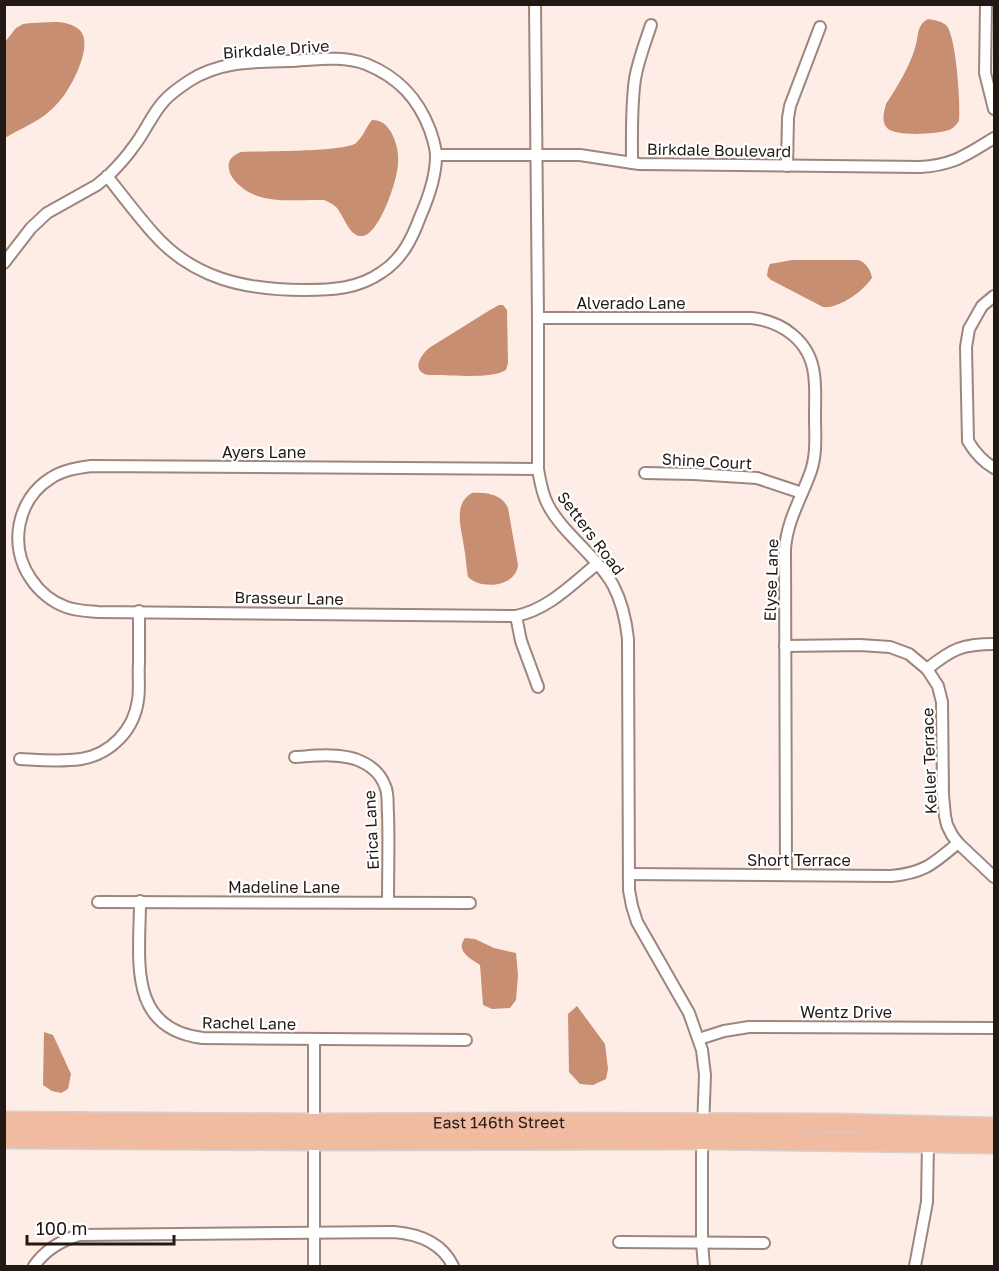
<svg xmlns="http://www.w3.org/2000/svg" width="999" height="1271" viewBox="0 0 999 1271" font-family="'Golos Text',sans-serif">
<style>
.water{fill:#c88e72}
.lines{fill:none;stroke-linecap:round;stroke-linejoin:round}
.minor-casing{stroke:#9d867c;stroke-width:14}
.primary-casing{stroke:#d3d1d0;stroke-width:21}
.minor{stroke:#fff;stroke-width:10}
.primary{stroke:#f1bba1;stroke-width:18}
.labels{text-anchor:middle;stroke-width:4.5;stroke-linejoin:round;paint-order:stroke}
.street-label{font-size:16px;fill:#221915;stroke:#fff}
</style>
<rect width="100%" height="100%" fill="#fdede6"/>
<g class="water">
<path d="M928 19C934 20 941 21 946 25 956 34 961 106 959 121 956 125 954 128 949 130 937 134 896 137 887 128 881 121 884 112 886 104 897 87 909 68 915 48 919 37 916 25 928 19Z"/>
<path d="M32 23C46 23 64 19 77 28 95 39 76 77 67 91 62 99 53 109 45 115 33 124 18 130 5 138V42L16 28 23 24Z"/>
<path d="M372 120C381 120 386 124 391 132 396 141 399 152 398 163 398 179 380 233 363 236 349 238 344 215 336 207 333 204 329 202 324 200 296 199 261 206 239 185 234 180 230 176 229 169 227 160 233 155 241 152 259 151 346 152 356 143 363 137 366 127 372 120Z"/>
<path d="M792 260H858C866 262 871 271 872 278 863 291 839 309 823 307L771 280 767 276 768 269 770 264Z"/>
<path d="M499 305H503L507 310 508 363 506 370C490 380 448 374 428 375 411 371 420 356 429 348L490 310Z"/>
<path d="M472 493C485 492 502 494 508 508L518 565C516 587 481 590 468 577 466 567 466 557 464 547 462 530 452 504 472 493Z"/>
<path d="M465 938 475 939 494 948 516 953 518 975 516 1000 510 1008 492 1009 483 1005 480 965C470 958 455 951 465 938Z"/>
<path d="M577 1006 605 1044 608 1069 606 1079 593 1085 580 1084 569 1072 568 1014Z"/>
<path d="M44 1032 53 1035 71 1074 68 1089 61 1093 52 1091 43 1085Z"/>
</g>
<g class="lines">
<g class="minor-casing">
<g id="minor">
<path d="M535 4 538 318V469C540 481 542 494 548 505 564 535 596 555 613 585 622 602 626 620 628 639L629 890 632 906 637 922 689 1013 702 1050 705 1075 702 1155V1243L704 1266"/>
<path d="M986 4 985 73 994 109"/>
<path d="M436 155H580L639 164 920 167C954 165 966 155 994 138"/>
<path d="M632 163C632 135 631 107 635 79 638 61 645 43 651 25"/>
<path d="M787 166 788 118 790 106 820 27"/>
<path d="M4 263 31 228 47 213 97 185 110 174C119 165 127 156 134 146 145 132 152 114 164 101 171 93 180 87 189 81 220 61 253 62 289 61 314 60 342 55 366 64 398 77 418 98 430 130 433 139 436 147 436 156 436 177 428 199 420 217 412 239 402 259 382 272 358 289 332 290 304 290 246 290 193 279 153 233 137 215 122 195 107 176"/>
<path d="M994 296 982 306 969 329 966 347 968 441C975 453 982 461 994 468"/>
<path d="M538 318H751C782 321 810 341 814 374 816 388 815 402 815 416 815 434 817 453 811 471 802 497 787 520 785 549L786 875"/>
<path d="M538 469 91 466C77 468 63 470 51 478 17 499 8 546 31 579 39 591 52 602 66 607 77 611 87 611 98 612L516 616C549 609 572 584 597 564"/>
<path d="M645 473 694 474 757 478 802 493"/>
<path d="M516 616 521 641 538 687"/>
<path d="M785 646 860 645 890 647 909 654 927 669 938 686 942 702 943 795 945 816 947 825 952 835 958 843 994 877"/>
<path d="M927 669C952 649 962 644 994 644"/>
<path d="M295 757C314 756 336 753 355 759 369 764 380 772 385 786 389 794 387 805 388 813 389 843 388 872 388 902"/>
<path d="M20 759C40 760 61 762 81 759 111 754 134 730 138 700 140 688 138 675 139 663 139 646 139 628 139 611"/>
<path d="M629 874 891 876C924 873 933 864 958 843"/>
<path d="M140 901C140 958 126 1029 203 1038L466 1040"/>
<path d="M98 902 470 903"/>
<path d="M314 1039V1266"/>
<path d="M699 1039 724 1031 749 1027 994 1028"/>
<path d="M619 1242 764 1243"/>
<path d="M34 1266C45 1250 60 1241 79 1235L394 1232C419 1234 442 1243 453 1266"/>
<path d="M915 1266 927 1202 928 1143"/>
</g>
</g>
<g class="primary-casing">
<g id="primary">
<path id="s1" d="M4 1121 314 1123 517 1122 837 1123 994 1127"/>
<path d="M4 1139 314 1141 703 1140 994 1144"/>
</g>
</g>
<use href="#minor" class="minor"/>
<use href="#primary" class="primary"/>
</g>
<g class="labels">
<g class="street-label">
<text transform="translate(276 49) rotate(-4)" y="6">Birkdale Drive</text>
<text transform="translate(719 150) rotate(1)" y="6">Birkdale Boulevard</text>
<text x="631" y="309">Alverado Lane</text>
<text x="264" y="458">Ayers Lane</text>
<text transform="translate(707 461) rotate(3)" y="6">Shine Court</text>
<text transform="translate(591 533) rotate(53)" y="6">Setters Road</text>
<text transform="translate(771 580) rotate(-88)" y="6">Elyse Lane</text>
<text transform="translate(289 598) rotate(1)" y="6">Brasseur Lane</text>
<text transform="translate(929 761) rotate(-92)" y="6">Keller Terrace</text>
<text transform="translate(371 830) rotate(-93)" y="6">Erica Lane</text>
<text x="799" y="866">Short Terrace</text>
<text x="284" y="893">Madeline Lane</text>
<text x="846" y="1018">Wentz Drive</text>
<text transform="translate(249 1023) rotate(1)" y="6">Rachel Lane</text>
<text dy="6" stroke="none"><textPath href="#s1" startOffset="495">East 146th Street</textPath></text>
</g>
</g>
<rect width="999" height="1271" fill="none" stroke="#221915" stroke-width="12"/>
<path d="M27 1235v9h147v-9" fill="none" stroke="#221915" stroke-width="3"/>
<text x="36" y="1235" font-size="18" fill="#221915" stroke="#ffffff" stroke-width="4.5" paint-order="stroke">100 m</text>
</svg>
